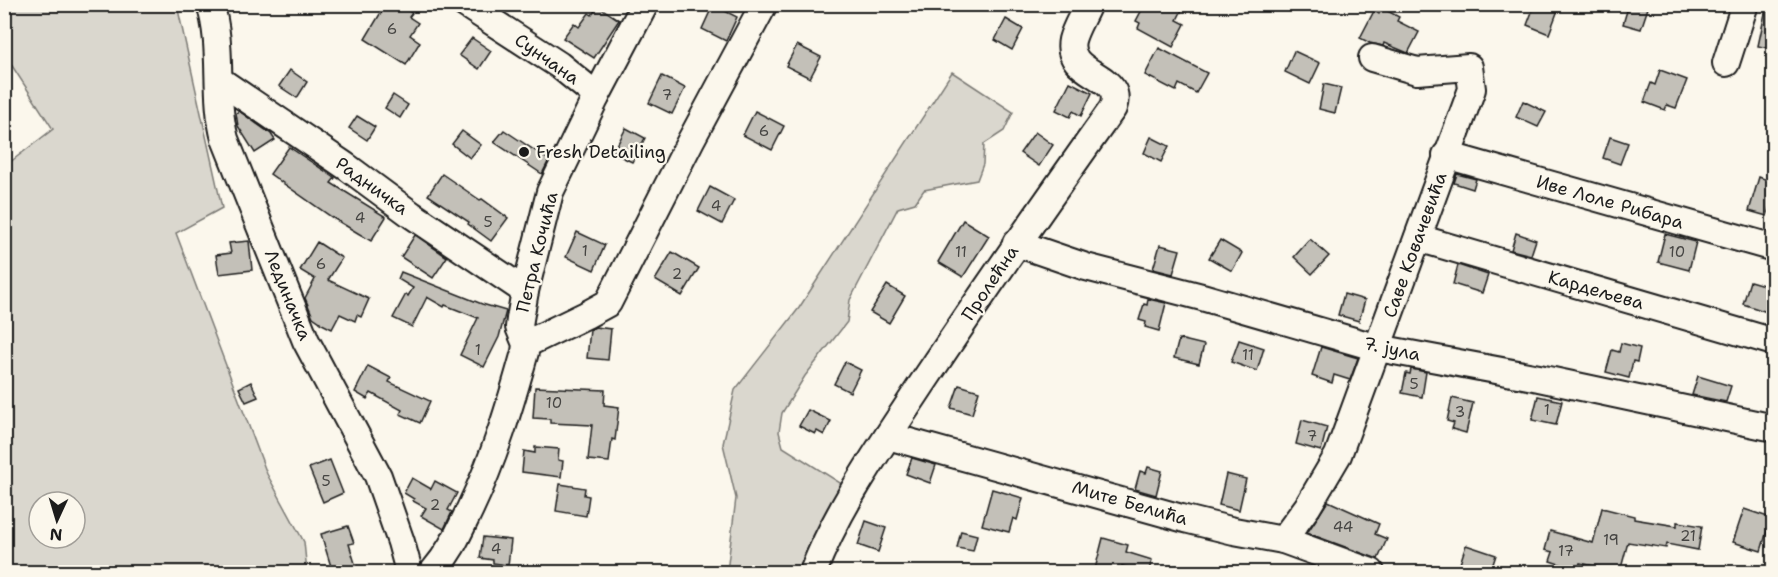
<svg xmlns="http://www.w3.org/2000/svg" width="1778" height="577" viewBox="0 0 1778 577" font-family="'Shantell Sans',sans-serif">
<style>
.green{fill:#dad7ce;stroke:#7b7a75;stroke-width:1.5;fill-rule:evenodd}
.building{fill:#c3c0b8;stroke:#1c1c1c;stroke-width:1.5}
.lines{fill:none;stroke-linecap:round;stroke-linejoin:round}
.minor-casing{stroke:#1c1c1c;stroke-width:30}
.minor{stroke:#fbf7ec;stroke-width:26}
.poi-dot{fill:#1c1c1c;stroke:#fbf7ec;stroke-width:2}
.labels{text-anchor:middle;stroke-width:4.5;stroke-linejoin:round;paint-order:stroke}
.number-label{font-size:15px;fill:#464543}
.street-label{font-size:18px;fill:#1c1c1c;stroke:#fbf7ec}
.poi-label{font-size:18px;fill:#1c1c1c;stroke:#fbf7ec;text-anchor:start}
</style>
<rect width="100%" height="100%" fill="#fbf7ec"/>
<filter id="ink" filterUnits="userSpaceOnUse"><feTurbulence type="fractalNoise" baseFrequency=".0167" numOctaves="2"/><feDisplacementMap in="SourceGraphic" scale="12" xChannelSelector="R" yChannelSelector="G"/><feConvolveMatrix kernelMatrix="1 2 1 2 8 2 1 2 1" color-interpolation-filters="sRGB"/></filter>
<g filter="url(#ink)">
<g class="green">
<path d="M5 4 177 5 222 208 176 233 267 474 304 542 307 572H5V166L53 129 5 55ZM39 502H75V538H39Z"/>
<path d="M952 72 1013 112 1004 131 984 144 983 164 977 180 924 190 915 203 898 208 850 300 847 322 805 376 782 413 779 432 783 447 845 486 806 572H727L736 498 723 444 735 390 799 308Z"/>
</g>
<g class="building">
<path d="M386 4H398L412 13 409 17 418 23 410 35 420 42 406 65 365 39Z"/>
<path d="M1145 4H1185L1177 20 1185 24 1173 47 1138 28 1140 23 1136 21Z"/>
<path d="M1535 4H1545L1558 10 1549 34 1527 25Z"/>
<path d="M1629 4H1638L1648 8 1641 29 1623 24Z"/>
<path d="M1767 4H1773V49L1758 46Z"/>
<path d="M713 5 737 17 726 41 702 29Z"/>
<path d="M598 6 619 20 594 58 563 38 574 23 579 27 589 13 592 15Z"/>
<path d="M1382 8 1399 17 1397 21 1419 32 1408 53 1384 43 1383 46 1370 43 1360 38 1374 11 1379 14Z"/>
<path d="M1006 19 1023 29 1012 50 995 40Z"/>
<path d="M472 38 491 51 479 69 459 55Z"/>
<path d="M797 45 821 57 810 78 786 66Z"/>
<path d="M1159 48 1207 73 1196 93 1179 84 1176 91 1145 75Z"/>
<path d="M1294 51 1320 63 1310 84 1285 72Z"/>
<path d="M290 70 307 82 297 98 279 86Z"/>
<path d="M1660 70 1687 80 1676 108 1667 105 1665 110 1644 102 1651 83 1655 85Z"/>
<path d="M662 76 685 88 672 114 649 103Z"/>
<path d="M1070 82 1092 93 1081 116 1073 111 1070 117 1056 110Z"/>
<path d="M1324 84 1341 88 1335 113 1319 109Z"/>
<path d="M393 95 408 105 400 118 385 108Z"/>
<path d="M1523 101 1546 112 1538 127 1516 117Z"/>
<path d="M239 111 271 134 275 140 255 153 238 126 236 113Z"/>
<path d="M755 111 784 126 772 150 743 135Z"/>
<path d="M357 116 375 127 367 140 349 128Z"/>
<path d="M626 128 645 138 632 162 613 153Z"/>
<path d="M504 130 549 160 542 174 494 142Z"/>
<path d="M462 131 481 145 470 158 452 144Z"/>
<path d="M1035 132 1053 145 1039 166 1020 153Z"/>
<path d="M1151 137 1169 146 1161 162 1144 153Z"/>
<path d="M1610 137 1628 143 1620 164 1603 158Z"/>
<path d="M289 147 335 178 331 183 386 217 371 241 333 218 270 174Z"/>
<path d="M442 174 480 200 482 199 508 218 491 241 468 224 469 222 428 195Z"/>
<path d="M1457 174 1476 179 1473 189 1454 183Z"/>
<path d="M1759 177 1773 182V196L1767 216 1749 211Z"/>
<path d="M710 187 734 200 722 224 698 211Z"/>
<path d="M963 220 989 236 963 277 938 262Z"/>
<path d="M577 232 605 245 594 270 566 257Z"/>
<path d="M1516 233 1536 240 1531 255 1511 250Z"/>
<path d="M1665 234 1696 242 1689 270 1658 262Z"/>
<path d="M415 235 447 257 433 278 401 257Z"/>
<path d="M1310 239 1329 256 1312 274 1294 257Z"/>
<path d="M1220 240 1242 253 1232 271 1209 258Z"/>
<path d="M249 241 252 270 219 274 216 255 231 253 229 243Z"/>
<path d="M317 242 342 258 328 280 369 299 361 317 357 315 355 321 340 314 332 329 320 323V322L313 317 305 298 315 279 300 270Z"/>
<path d="M1160 245 1180 250 1173 274 1153 269Z"/>
<path d="M672 252 699 268 682 296 655 280Z"/>
<path d="M1458 265 1488 275 1482 293 1453 284Z"/>
<path d="M401 272 482 304 506 311 499 337 484 367 460 355 478 318 445 305 444 307 427 297 412 327 393 318 406 294 408 296 413 288 398 279Z"/>
<path d="M1750 281 1767 286 1766 291 1773 294 1767 312 1743 304Z"/>
<path d="M887 285 905 296 889 323 870 312Z"/>
<path d="M1344 294 1365 300 1359 321 1338 315Z"/>
<path d="M1148 299 1166 303 1159 331 1145 327 1146 322 1139 320 1144 304 1147 305Z"/>
<path d="M595 327 611 329 608 360 587 358 590 330Z"/>
<path d="M1179 339 1204 345 1199 364 1174 358Z"/>
<path d="M1239 340 1264 348 1257 371 1231 362Z"/>
<path d="M1621 343 1640 348 1637 362 1633 361 1629 378 1606 372 1612 350 1619 352Z"/>
<path d="M1321 347 1358 358 1350 380 1334 375 1332 383 1312 376Z"/>
<path d="M845 362 861 370 850 392 834 384Z"/>
<path d="M368 366 391 378 389 382 430 401 420 423 400 414 402 410 371 393 367 399 355 392Z"/>
<path d="M1411 369 1426 372 1422 397 1402 393 1406 373 1410 374Z"/>
<path d="M1698 376 1731 386 1726 402 1692 395Z"/>
<path d="M251 382 258 397 246 402 239 388Z"/>
<path d="M959 385 979 391 972 414 951 408Z"/>
<path d="M535 387 605 390 604 405 619 407 615 440 612 439 609 462 588 460 592 425 550 423V419L533 418Z"/>
<path d="M1538 396 1562 401 1556 425 1532 420Z"/>
<path d="M1452 398 1473 403 1466 433 1452 429 1454 423 1447 421Z"/>
<path d="M808 410 831 421 824 435 817 431 815 434 799 426Z"/>
<path d="M1302 420 1327 427 1321 451 1296 444Z"/>
<path d="M535 447 559 449 558 460 563 461 561 477 522 472 524 451 535 453Z"/>
<path d="M912 458 936 465 930 483 906 474Z"/>
<path d="M330 460 343 493 323 502 309 468Z"/>
<path d="M1148 467 1162 471 1156 495 1135 489 1140 471 1146 473Z"/>
<path d="M1226 474 1246 479 1239 510 1219 505Z"/>
<path d="M412 478 431 489 435 481 457 493 448 510 452 512 444 529 421 516 426 508 413 501 414 499 404 493Z"/>
<path d="M560 484 585 488 584 495 589 496 586 516 556 511Z"/>
<path d="M992 489 1023 498 1017 520 1013 518 1009 532 982 525Z"/>
<path d="M1328 501 1379 524 1375 534 1387 539 1378 559 1307 533Z"/>
<path d="M1602 508 1634 516V519L1677 526V522L1702 526 1698 550 1667 544 1666 548 1628 542 1620 572 1580 563 1578 570 1550 561 1553 552 1545 550 1550 531 1593 543Z"/>
<path d="M1744 509 1771 518 1761 551 1733 542Z"/>
<path d="M866 521 886 528 878 552 858 545Z"/>
<path d="M348 526 354 543 349 544 358 573H333L321 534Z"/>
<path d="M961 531 977 535 973 551 957 548Z"/>
<path d="M483 537 511 540 508 565 493 563V560L480 558Z"/>
<path d="M1103 538 1128 545 1126 552 1152 560 1148 573 1122 566 1120 573H1094Z"/>
<path d="M1466 545 1496 555 1490 573H1457Z"/>
</g>
<g class="lines">
<g class="minor-casing">
<g id="minor">
<path d="M210 4C224 48 213 95 225 139L306 341 378 476 401 542 407 564V572"/>
<path d="M465 4 559 65 591 91 596 97"/>
<path d="M1726 63 1745 4"/>
<path d="M219 80 347 167 412 215 525 291"/>
<path d="M1446 155 1774 248"/>
<path d="M1418 238 1774 342"/>
<path d="M1016 243 1086 267 1202 297 1378 348 1539 378 1774 428"/>
<path d="M526 344 586 315 608 303 691 140 764 4"/>
<path d="M888 436 1185 519 1234 531 1283 540 1371 572"/>
<path d="M1283 540 1308 506 1338 455 1472 89 1469 67 1417 71 1372 58"/>
<path d="M433 572C451 551 458 534 470 509 494 459 510 406 525 352L526 344 519 327 520 319 525 291 550 192 596 97 645 4"/>
<path d="M813 572C839 505 882 445 922 384 984 291 1048 199 1113 108 1115 102 1116 95 1112 89 1102 73 1066 68 1072 40 1075 28 1083 16 1088 4"/>
</g>
</g>
<use href="#minor" class="minor"/>
</g>
</g>
<circle class="poi-dot" cx="524" cy="152" r="6"/>
<g class="labels">
<g class="number-label">
<text x="392" y="34">6</text>
<text x="667" y="100">7</text>
<text x="764" y="136">6</text>
<text x="716" y="211">4</text>
<text x="360" y="223">4</text>
<text x="488" y="227">5</text>
<text x="585" y="256">1</text>
<text x="961" y="257">11</text>
<text x="1677" y="257">10</text>
<text x="321" y="269">6</text>
<text x="677" y="279">2</text>
<text x="478" y="355">1</text>
<text x="1248" y="360">11</text>
<text x="1414" y="389">5</text>
<text x="554" y="408">10</text>
<text x="1547" y="415">1</text>
<text x="1460" y="417">3</text>
<text x="1312" y="441">7</text>
<text x="326" y="486">5</text>
<text x="435" y="510">2</text>
<text x="1343" y="532">44</text>
<text x="1688" y="541">21</text>
<text x="1611" y="545">19</text>
<text x="496" y="554">4</text>
<text x="1566" y="556">17</text>
</g>
<g class="street-label">
<text transform="translate(547 59) rotate(35)" y="6">Сунчана</text>
<text transform="translate(372 186) rotate(36)" y="6">Радничка</text>
<text transform="translate(1610 202) rotate(16)" y="6">Иве Лоле Рибара</text>
<text transform="translate(1415 245) rotate(-70)" y="6">Саве Ковачевића</text>
<text transform="translate(537 252) rotate(-76)" y="6">Петра Кочића</text>
<text transform="translate(990 283) rotate(-56)" y="6">Пролећна</text>
<text transform="translate(1596 290) rotate(16)" y="6">Кардељева</text>
<text transform="translate(288 295) rotate(68)" y="6">Лединачка</text>
<text transform="translate(1392 349) rotate(12)" y="6">7. јула</text>
<text transform="translate(1130 503) rotate(16)" y="6">Мите Белића</text>
</g>
<g class="poi-label">
<text x="536" y="158">Fresh Detailing</text>
</g>
</g>
<rect width="1778" height="577" fill="none" stroke="#fbf7ec" stroke-width="24"/>
<rect x="12" y="12" width="1754" height="553" fill="none" stroke="#1c1c1c" stroke-width="2" filter="url(#ink)"/>
<g transform="translate(57 520) rotate(184)"><circle r="28" fill="#fbf7ec" stroke="#a29f99" stroke-width="1.5"/>
<path d="M0-4.5L10 22L0 15L-10 22Z" fill="#1c1c1c"/>
<text y="-9" font-size="16" font-weight="bold" text-anchor="middle" fill="#1c1c1c">N</text>
</g>
</svg>
